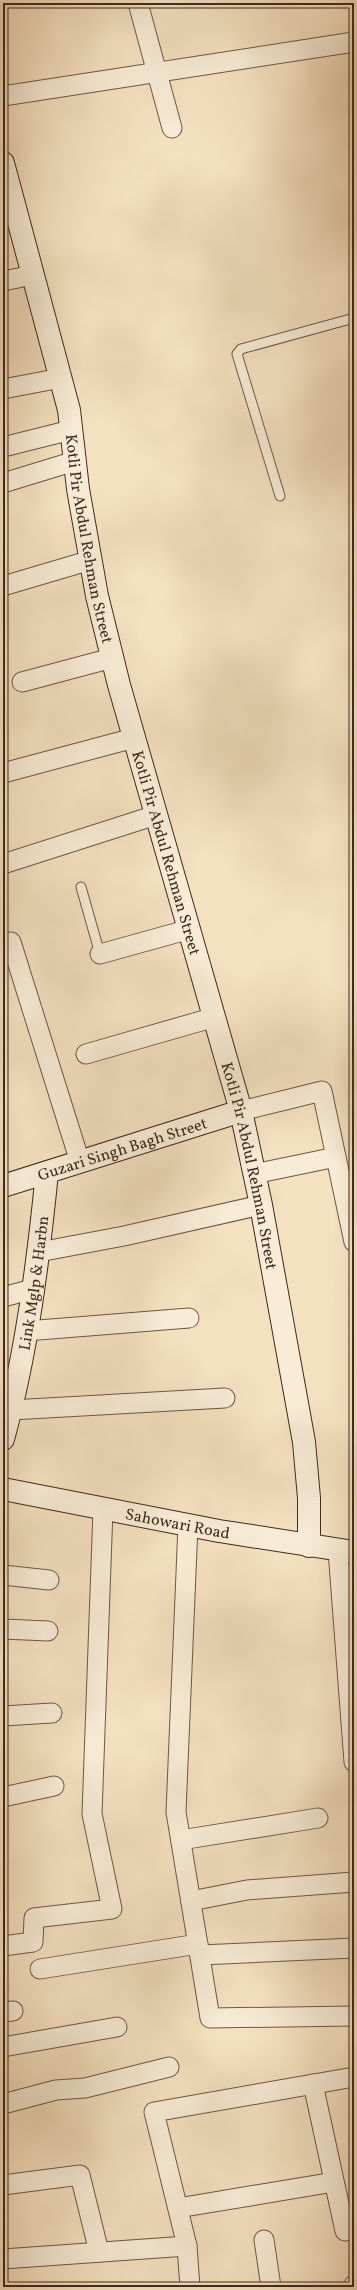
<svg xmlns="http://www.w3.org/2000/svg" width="357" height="2290" viewBox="0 0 357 2290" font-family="Vollkorn,serif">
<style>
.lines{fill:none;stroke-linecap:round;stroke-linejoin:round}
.lane-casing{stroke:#6d5745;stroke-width:11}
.street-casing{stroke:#6d5745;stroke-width:21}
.secondary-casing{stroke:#40291c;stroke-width:24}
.lane{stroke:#f8ecd6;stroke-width:9}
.street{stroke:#f8ecd6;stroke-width:19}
.secondary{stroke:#f8ecd6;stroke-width:22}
.labels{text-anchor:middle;stroke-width:3;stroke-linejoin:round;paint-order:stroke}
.street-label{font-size:16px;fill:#40291c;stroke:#f8ecd6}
</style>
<rect width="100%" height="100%" fill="#f4e1c0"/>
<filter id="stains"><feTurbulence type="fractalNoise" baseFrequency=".005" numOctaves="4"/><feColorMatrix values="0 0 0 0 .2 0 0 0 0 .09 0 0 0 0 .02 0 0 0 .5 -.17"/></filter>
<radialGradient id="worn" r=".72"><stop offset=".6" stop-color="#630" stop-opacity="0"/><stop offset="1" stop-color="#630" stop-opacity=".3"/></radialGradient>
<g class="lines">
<g class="lane-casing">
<g id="lane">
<path d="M280 496 237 354 241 349 354 318"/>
<path d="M81 887 100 954"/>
</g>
</g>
<g class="street-casing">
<g id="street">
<path d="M138 3 172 128"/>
<path d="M3 96 354 42"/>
<path d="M3 281 33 275"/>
<path d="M3 389 61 378"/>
<path d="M3 447 71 430"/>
<path d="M3 483 75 461"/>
<path d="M3 586 91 560"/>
<path d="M22 682 112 658"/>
<path d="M3 773 134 738"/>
<path d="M3 864 156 815"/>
<path d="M3 944 11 942 80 1162"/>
<path d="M100 954 190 929"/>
<path d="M86 1054 215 1017"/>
<path d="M241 1111 322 1091 336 1157 254 1174"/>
<path d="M336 1157 354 1242"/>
<path d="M39 1252 124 1236 261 1205"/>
<path d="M3 1297 33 1289"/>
<path d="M26 1331 189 1318"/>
<path d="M11 1410 225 1398"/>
<path d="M188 1525 176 1812 210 2018 354 2016"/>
<path d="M338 1550 354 1762"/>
<path d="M3 1575 49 1580"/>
<path d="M3 1629 48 1631"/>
<path d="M3 1716 52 1713"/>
<path d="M3 1797 54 1786"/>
<path d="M181 1840 318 1818"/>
<path d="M191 1901 247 1890 354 1882"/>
<path d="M3 1946 33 1942 34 1918 112 1909 92 1814 103 1509"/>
<path d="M200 1955 354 1948"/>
<path d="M40 1969 198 1944"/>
<path d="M3 2012 13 2011"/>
<path d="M3 2047 117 2027"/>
<path d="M313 2084 345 2231"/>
<path d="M3 2104 56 2090 85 2088 169 2067"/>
<path d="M3 2185 80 2175 99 2252"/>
<path d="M178 2208 334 2182"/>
<path d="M264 2240 271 2287"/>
<path d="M3 2259 187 2246"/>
<path d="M190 2287 187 2246 154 2112 354 2077"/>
<path d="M354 2287V2285"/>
</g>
</g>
<g class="secondary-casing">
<g id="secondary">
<path id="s1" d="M3 163 69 410 78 489 97 596 119 685 241 1111 261 1205 304 1442 309 1498V1546"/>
<path id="s2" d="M3 1186 241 1111"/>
<path id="s3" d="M3 1439C27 1352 38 1262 47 1173"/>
<path id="s4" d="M3 1489 219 1531 354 1552"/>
</g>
</g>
<use href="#lane" class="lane"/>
<use href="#street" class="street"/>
<use href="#secondary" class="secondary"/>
</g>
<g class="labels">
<g class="street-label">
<text dy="6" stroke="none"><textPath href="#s1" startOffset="386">Kotli Pir Abdul Rehman Street</textPath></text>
<text dy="6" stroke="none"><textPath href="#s1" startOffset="710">Kotli Pir Abdul Rehman Street</textPath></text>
<text dy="6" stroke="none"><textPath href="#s2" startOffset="125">Guzari Singh Bagh Street</textPath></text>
<text dy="6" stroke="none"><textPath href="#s1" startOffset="1034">Kotli Pir Abdul Rehman Street</textPath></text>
<text dy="6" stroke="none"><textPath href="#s3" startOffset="159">Link Mglp &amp; Harbn</textPath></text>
<text dy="6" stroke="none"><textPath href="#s4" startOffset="178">Sahowari Road</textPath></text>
</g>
</g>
<rect width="357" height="2290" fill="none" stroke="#f4e1c0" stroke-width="16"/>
<rect x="4" y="4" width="349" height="2282" fill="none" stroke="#40291c" stroke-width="2"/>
<rect x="8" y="8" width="341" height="2274" fill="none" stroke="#40291c"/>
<rect width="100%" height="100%" filter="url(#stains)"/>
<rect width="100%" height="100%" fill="url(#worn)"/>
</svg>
